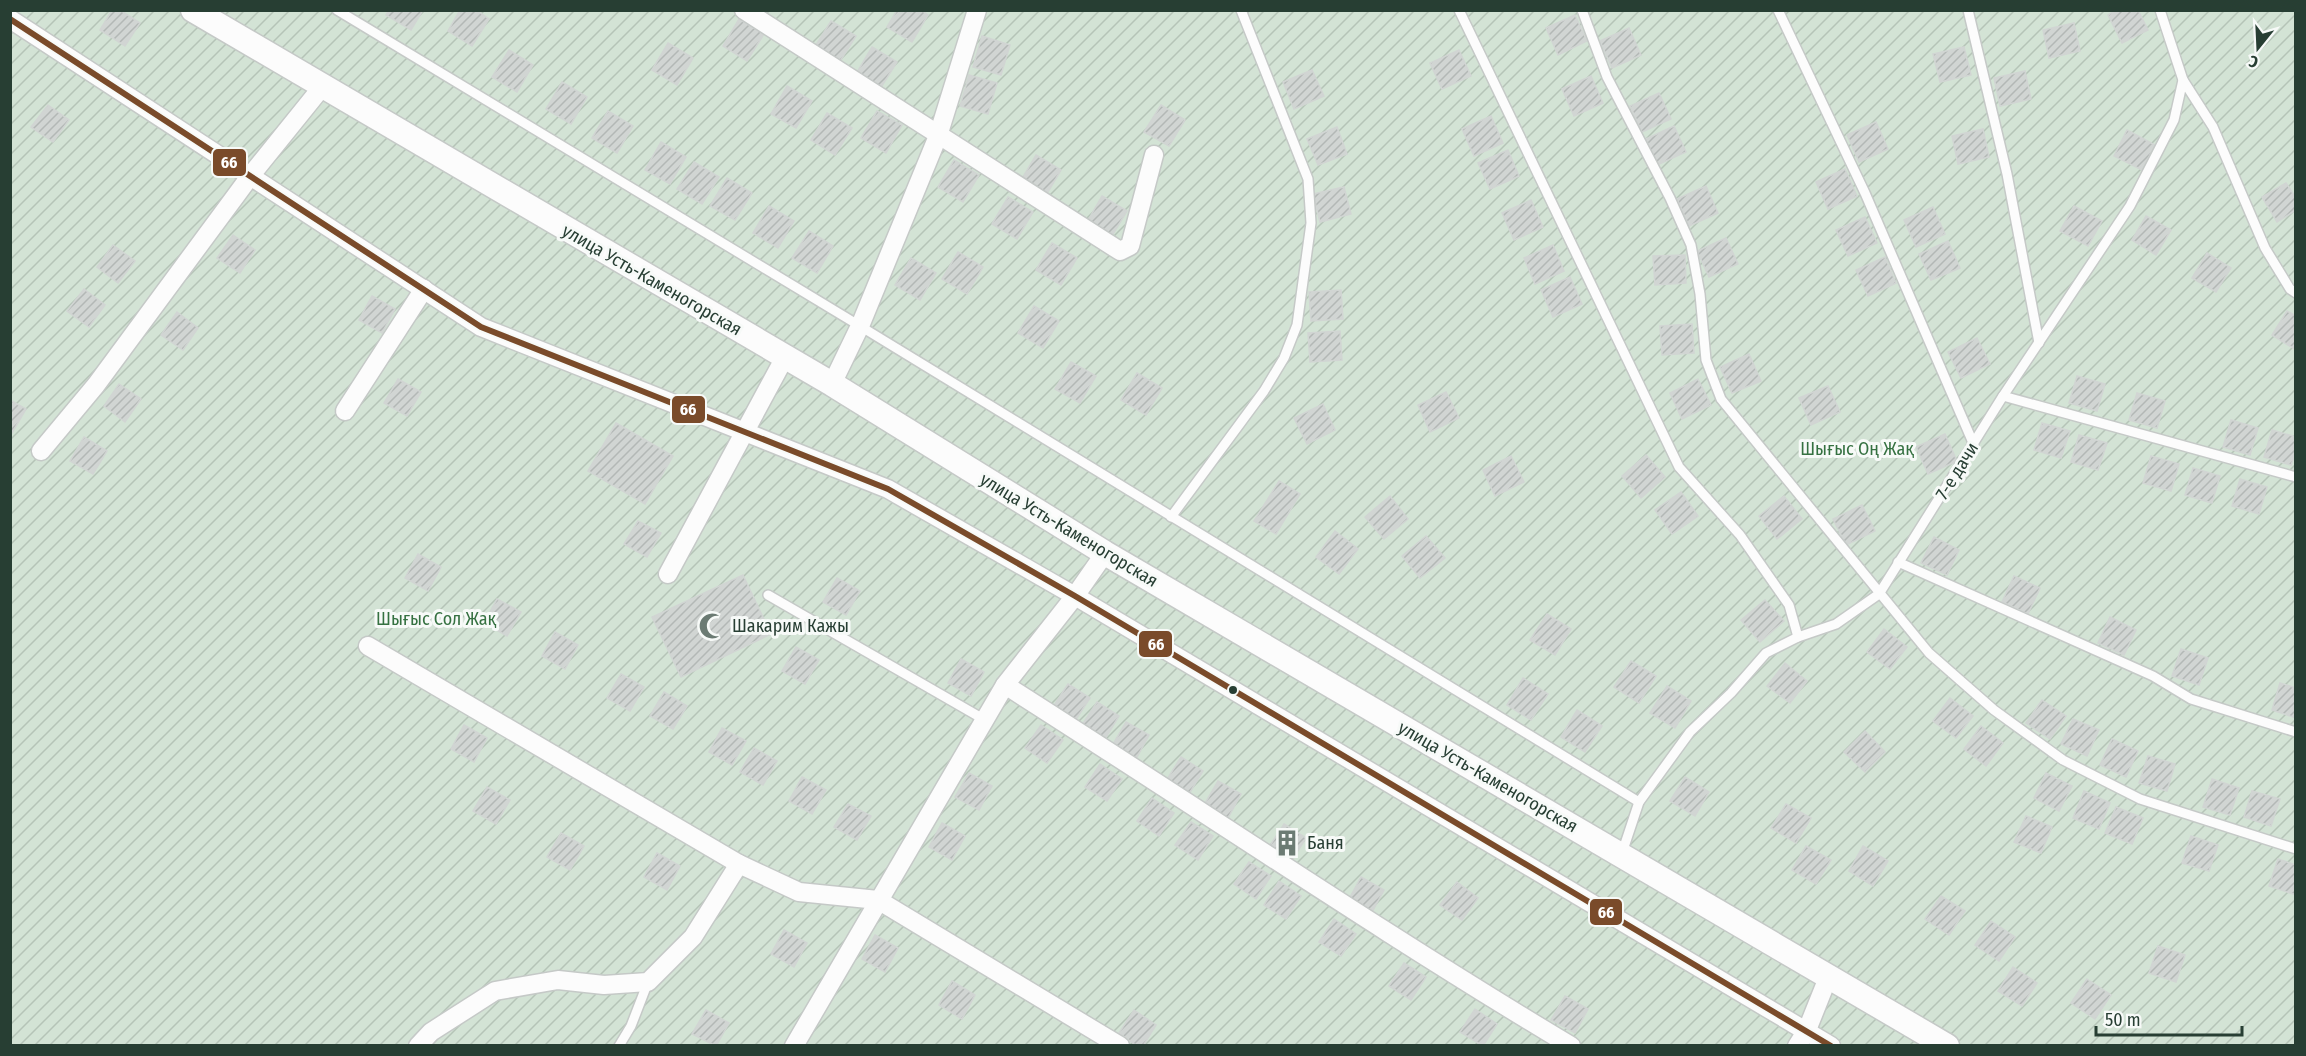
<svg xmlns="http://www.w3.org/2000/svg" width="2306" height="1056" viewBox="0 0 2306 1056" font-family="'Fira Sans Condensed',sans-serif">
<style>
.garden{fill:url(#garden-furrows)}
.building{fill:url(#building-hatch);stroke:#d1d5d3;stroke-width:1.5}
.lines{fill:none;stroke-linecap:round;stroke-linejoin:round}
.service-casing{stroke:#c5c9c7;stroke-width:12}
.minor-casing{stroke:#c5c9c7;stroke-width:21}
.tertiary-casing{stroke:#c5c9c7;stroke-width:27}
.service{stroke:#fcfcfc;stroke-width:9}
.minor{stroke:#fcfcfc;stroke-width:18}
.tertiary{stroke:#fcfcfc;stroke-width:24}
.bus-1-casing{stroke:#f7faf8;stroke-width:10}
.bus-1{stroke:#7a4b2a;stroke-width:6}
.bus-dot{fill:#273e33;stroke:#f7faf8;stroke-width:2}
.labels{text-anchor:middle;stroke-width:6;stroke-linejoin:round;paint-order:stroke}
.street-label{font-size:18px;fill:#273e33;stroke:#f7faf8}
.park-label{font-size:18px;fill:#357141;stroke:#f7faf8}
.poi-label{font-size:18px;fill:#273e33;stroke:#f7faf8;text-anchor:start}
.line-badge{stroke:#f7faf8;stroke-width:2}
.badge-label{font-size:16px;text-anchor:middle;font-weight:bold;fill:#fff}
</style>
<defs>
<pattern id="garden-furrows" width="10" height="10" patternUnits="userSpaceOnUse" patternTransform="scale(1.5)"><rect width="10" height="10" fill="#d3e3d5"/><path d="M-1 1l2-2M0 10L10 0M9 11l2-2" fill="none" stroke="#b5c4b7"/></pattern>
<pattern id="building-hatch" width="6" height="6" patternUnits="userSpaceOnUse" patternTransform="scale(1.5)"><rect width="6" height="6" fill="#d1d5d3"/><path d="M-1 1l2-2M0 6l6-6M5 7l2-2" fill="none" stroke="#b3b8b6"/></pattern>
</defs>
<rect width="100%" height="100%" fill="#e8ecea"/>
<path class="garden" d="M10 11H2295V1045H11Z"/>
<g class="building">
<path d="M112 10H120L140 23 125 46 100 30Z"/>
<path d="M389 10H423L411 30 386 15Z"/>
<path d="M460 10H476L489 19 472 46 448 31Z"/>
<path d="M897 10H921L928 15 912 42 887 27Z"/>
<path d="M2116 10H2138L2148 30 2122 43 2108 15Z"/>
<path d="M1575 15 1587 41 1558 55 1546 28Z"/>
<path d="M739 19 764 34 747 61 723 46Z"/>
<path d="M831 21 856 36 839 63 814 48Z"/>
<path d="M2074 23 2080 51 2049 58 2043 30Z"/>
<path d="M1629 28 1641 55 1612 68 1600 41Z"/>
<path d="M982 36 1010 45 1001 75 973 67Z"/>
<path d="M668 43 693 58 677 85 652 70Z"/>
<path d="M872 47 897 62 880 89 856 74Z"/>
<path d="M1964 47 1971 75 1940 82 1933 54Z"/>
<path d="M509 50 533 65 517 92 492 77Z"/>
<path d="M1459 50 1471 76 1442 89 1430 63Z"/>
<path d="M1312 70 1324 96 1294 109 1283 82Z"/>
<path d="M2025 71 2031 99 2000 106 1994 78Z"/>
<path d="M969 75 997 83 988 114 960 106Z"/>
<path d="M1591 76 1603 103 1574 116 1562 89Z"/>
<path d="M562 82 587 97 571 124 546 109Z"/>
<path d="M787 86 812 101 796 128 771 114Z"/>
<path d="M1659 93 1671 119 1642 132 1630 106Z"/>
<path d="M48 105 69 120 53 142 31 127Z"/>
<path d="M1161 105 1185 120 1169 146 1144 132Z"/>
<path d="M608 111 633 126 617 153 592 138Z"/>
<path d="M877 111 902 125 886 153 861 138Z"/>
<path d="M827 113 852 128 835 155 811 140Z"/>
<path d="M1491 116 1503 143 1474 156 1462 129Z"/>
<path d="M1876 122 1888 149 1859 162 1847 135Z"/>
<path d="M1674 126 1686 152 1657 165 1646 139Z"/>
<path d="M1337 127 1347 154 1318 165 1307 139Z"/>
<path d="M1983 129 1989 157 1958 164 1952 136Z"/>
<path d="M2127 130 2155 145 2142 170 2114 156Z"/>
<path d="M661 142 686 157 670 184 645 170Z"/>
<path d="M1508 150 1519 176 1490 189 1478 163Z"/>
<path d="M1036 155 1061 170 1045 197 1020 182Z"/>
<path d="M954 160 979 175 963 202 938 187Z"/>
<path d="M694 162 719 177 702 204 677 189Z"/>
<path d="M1845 169 1857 196 1828 209 1816 182Z"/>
<path d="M727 178 752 193 735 220 710 206Z"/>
<path d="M2286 183 2296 198V210L2277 222 2262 197Z"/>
<path d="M1706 186 1718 213 1689 226 1677 199Z"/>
<path d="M1344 187 1351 214 1320 222 1313 194Z"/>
<path d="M1102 196 1127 211 1110 239 1086 224Z"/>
<path d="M1008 197 1033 212 1017 239 992 224Z"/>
<path d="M1531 200 1543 227 1514 240 1502 213Z"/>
<path d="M769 206 794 221 778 248 753 233Z"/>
<path d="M2074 206 2102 221 2088 246 2060 231Z"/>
<path d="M1933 207 1945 234 1916 247 1904 220Z"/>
<path d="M2146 216 2171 230 2156 255 2132 240Z"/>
<path d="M1865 217 1877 243 1848 256 1836 230Z"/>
<path d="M809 231 833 246 817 273 792 258Z"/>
<path d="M233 235 255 250 240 273 217 258Z"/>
<path d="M1726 238 1738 264 1709 277 1697 251Z"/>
<path d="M1948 241 1960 268 1931 280 1919 254Z"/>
<path d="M1052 243 1077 258 1061 285 1036 270Z"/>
<path d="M113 245 135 261 118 283 97 267Z"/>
<path d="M1553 245 1564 271 1535 284 1524 258Z"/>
<path d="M958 252 983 267 967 294 942 279Z"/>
<path d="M2207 253 2231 268 2216 292 2192 278Z"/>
<path d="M1685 255 1686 283 1655 285 1653 256Z"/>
<path d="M1885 257 1896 283 1868 296 1856 270Z"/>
<path d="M911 258 936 273 920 300 895 285Z"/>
<path d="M1570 277 1582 304 1553 317 1541 290Z"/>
<path d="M84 289 105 305 89 327 67 311Z"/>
<path d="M1341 290 1343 319 1311 321 1309 292Z"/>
<path d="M372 296 395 309 382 333 359 320Z"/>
<path d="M1034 306 1059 321 1043 348 1018 333Z"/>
<path d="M2287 311 2296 316V350L2272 335Z"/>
<path d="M177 312 198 328 183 350 161 335Z"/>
<path d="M1692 324 1694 353 1662 355 1660 326Z"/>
<path d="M1340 331 1342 360 1310 362 1308 333Z"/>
<path d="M1977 338 1990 364 1961 378 1948 352Z"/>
<path d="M1749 354 1761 381 1732 393 1720 367Z"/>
<path d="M1071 362 1096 376 1080 403 1055 389Z"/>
<path d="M1137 373 1162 388 1146 415 1121 400Z"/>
<path d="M2077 376 2105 384 2097 411 2069 403Z"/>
<path d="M398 379 421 392 407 416 384 403Z"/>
<path d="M1698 379 1711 405 1682 419 1670 393Z"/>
<path d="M119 384 141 399 125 422 104 406Z"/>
<path d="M1828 386 1840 412 1811 425 1799 398Z"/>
<path d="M1446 392 1459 418 1430 432 1418 405Z"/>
<path d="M2137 393 2165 401 2157 428 2129 420Z"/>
<path d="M10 400 26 409 12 433 10 432Z"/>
<path d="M1323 404 1335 430 1307 444 1294 418Z"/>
<path d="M2231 420 2258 428 2250 455 2223 447Z"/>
<path d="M616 423 673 456 645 504 588 471Z"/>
<path d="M2042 423 2070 431 2061 458 2034 450Z"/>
<path d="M2272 430 2296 437V452L2291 465 2264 457Z"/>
<path d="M1945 434 1957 461 1928 474 1916 447Z"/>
<path d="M2079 435 2107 443 2098 470 2071 462Z"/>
<path d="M84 437 107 451 93 474 70 461Z"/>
<path d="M1646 455 1665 477 1641 498 1622 476Z"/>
<path d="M1511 456 1524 482 1495 496 1483 470Z"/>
<path d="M2151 456 2179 464 2171 491 2143 483Z"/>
<path d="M2193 468 2220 476 2212 503 2185 495Z"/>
<path d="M2240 479 2267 487 2259 514 2232 506Z"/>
<path d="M1279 481 1300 494 1276 534 1254 521Z"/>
<path d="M1681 492 1698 516 1672 534 1655 510Z"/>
<path d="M1390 496 1408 519 1384 539 1365 517Z"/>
<path d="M1784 496 1802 519 1777 539 1759 516Z"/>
<path d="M1862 505 1875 531 1846 545 1833 519Z"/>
<path d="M638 521 661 533 647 557 624 544Z"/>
<path d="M1335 531 1358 549 1339 574 1316 557Z"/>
<path d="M1426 536 1445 558 1420 578 1402 556Z"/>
<path d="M1934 537 1959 550 1947 575 1921 563Z"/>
<path d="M418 554 441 567 428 591 405 578Z"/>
<path d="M743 575 771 634 681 677 652 617Z"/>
<path d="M2014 576 2040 588 2028 614 2002 602Z"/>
<path d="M837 578 860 591 846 615 823 602Z"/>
<path d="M497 599 521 612 507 636 484 623Z"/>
<path d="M1765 600 1784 621 1760 642 1741 620Z"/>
<path d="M1547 614 1571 629 1555 655 1530 640Z"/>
<path d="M2110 617 2136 630 2124 655 2098 643Z"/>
<path d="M1884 629 1907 647 1890 669 1867 652Z"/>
<path d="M555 632 578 645 565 669 542 656Z"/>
<path d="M796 647 819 660 805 684 782 671Z"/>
<path d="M2181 649 2208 658 2199 685 2172 676Z"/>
<path d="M961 659 984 672 971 696 948 683Z"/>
<path d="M1631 661 1656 676 1639 703 1614 687Z"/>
<path d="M1785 663 1807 681 1790 703 1767 686Z"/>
<path d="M621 674 644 687 630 711 607 698Z"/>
<path d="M1523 678 1548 694 1531 720 1507 705Z"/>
<path d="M2280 683 2296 688V718L2272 710Z"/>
<path d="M1068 684 1090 698 1075 721 1053 707Z"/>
<path d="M1667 686 1691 701 1675 728 1650 713Z"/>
<path d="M664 692 687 706 673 729 650 716Z"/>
<path d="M1950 698 1973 716 1956 738 1933 721Z"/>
<path d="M2042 700 2066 716 2050 739 2026 723Z"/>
<path d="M1097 702 1119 716 1105 739 1082 725Z"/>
<path d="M1577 710 1602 726 1585 752 1561 737Z"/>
<path d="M2073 719 2099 730 2087 756 2061 744Z"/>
<path d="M1126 722 1149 735 1136 759 1112 746Z"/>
<path d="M464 725 487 738 474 762 451 749Z"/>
<path d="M1041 725 1063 740 1047 763 1025 748Z"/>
<path d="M1981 726 2003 743 1986 766 1964 749Z"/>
<path d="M722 728 746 741 732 765 709 752Z"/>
<path d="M1865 731 1885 752 1865 772 1844 752Z"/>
<path d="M2112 739 2138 751 2126 777 2100 765Z"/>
<path d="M754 748 777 761 763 785 740 772Z"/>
<path d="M2148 756 2175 764 2167 791 2139 783Z"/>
<path d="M1181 757 1203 771 1189 794 1166 781Z"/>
<path d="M1100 764 1122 779 1107 801 1085 787Z"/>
<path d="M969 773 992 786 979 810 955 797Z"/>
<path d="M2046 773 2072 786 2059 811 2034 798Z"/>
<path d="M802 777 826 790 812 814 789 801Z"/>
<path d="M1685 777 1709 792 1695 816 1670 801Z"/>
<path d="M2212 779 2239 788 2230 815 2203 807Z"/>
<path d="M1218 781 1241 794 1228 818 1204 805Z"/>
<path d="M487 787 510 800 496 824 473 811Z"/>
<path d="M2084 791 2110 803 2099 829 2073 818Z"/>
<path d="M2252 791 2280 799 2271 826 2244 817Z"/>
<path d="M1152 798 1174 813 1159 836 1137 821Z"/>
<path d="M848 804 871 816 857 840 834 827Z"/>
<path d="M1786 804 1811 818 1796 843 1771 828Z"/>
<path d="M2116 807 2143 818 2132 844 2105 833Z"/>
<path d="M2026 816 2052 827 2041 853 2014 842Z"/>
<path d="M1191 822 1213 836 1198 860 1175 845Z"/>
<path d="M942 823 965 836 952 860 929 847Z"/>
<path d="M1284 824 1306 838 1291 862 1269 847Z"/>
<path d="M561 833 584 846 570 870 547 857Z"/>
<path d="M2191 836 2218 845 2209 871 2182 863Z"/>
<path d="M1806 846 1831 860 1816 884 1792 870Z"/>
<path d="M1863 846 1888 861 1873 886 1849 871Z"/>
<path d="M657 853 680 866 667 890 644 877Z"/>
<path d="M2278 859 2296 865V895L2269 886Z"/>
<path d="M1249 862 1271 876 1256 899 1234 884Z"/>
<path d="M1361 877 1384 890 1371 914 1348 901Z"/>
<path d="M1279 881 1301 896 1286 919 1264 905Z"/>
<path d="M1457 882 1478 898 1462 920 1440 905Z"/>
<path d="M1941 896 1965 911 1949 935 1925 919Z"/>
<path d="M1334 919 1356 934 1341 956 1319 942Z"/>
<path d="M1991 921 2015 937 1999 961 1975 945Z"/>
<path d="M784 930 807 943 794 967 771 954Z"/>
<path d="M875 935 898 948 885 972 862 959Z"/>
<path d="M2158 946 2185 955 2176 982 2149 973Z"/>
<path d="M1404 963 1426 977 1411 1000 1389 986Z"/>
<path d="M2013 967 2037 983 2022 1006 1998 991Z"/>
<path d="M2087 979 2111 995 2095 1019 2071 1003Z"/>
<path d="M952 981 975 995 962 1019 939 1005Z"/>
<path d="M1565 996 1588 1009 1575 1033 1551 1020Z"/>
<path d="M1475 1009 1497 1024 1483 1046 1460 1032Z"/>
<path d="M706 1010 729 1023 716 1046 692 1034Z"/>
<path d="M1134 1010 1156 1025 1143 1046H1137L1119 1033Z"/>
</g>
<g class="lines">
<g class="service-casing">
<g id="service">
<path d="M337 10 860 326 1639 802"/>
<path d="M1459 10 1679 467 1740 535 1789 605 1798 637"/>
<path d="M1582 10 1607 77 1670 198 1691 245 1700 294 1706 360 1721 399 1929 653 1994 710 2063 760 2140 799 2296 849"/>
<path d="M1778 10 1865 193 1974 445"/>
<path d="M1968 10 2007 174 2039 343"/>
<path d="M2183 80 2213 127 2265 248 2290 289 2296 293"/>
<path d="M2003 396 2296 477"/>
<path d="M1171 517 1264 391 1284 358 1297 325 1311 223 1308 179 1241 10"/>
<path d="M1898 562 2153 676 2191 699 2296 732"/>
<path d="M768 595 985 720"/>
<path d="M1622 853 1639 802 1690 732 1731 693 1766 653 1798 637 1836 624 1879 594 2003 396 2130 206 2174 120 2183 80 2160 10"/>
<path d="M619 1046 631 1026 648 982"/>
</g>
</g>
<g class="minor-casing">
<g id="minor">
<path d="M744 10 1120 251 1130 246 1154 155"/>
<path d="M10 19 481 327 888 489 1075 596 1831 1046"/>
<path d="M832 384 860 326 938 136 977 10"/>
<path d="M345 411 424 289"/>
<path d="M41 451 96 385 251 175 322 87"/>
<path d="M668 574 785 357"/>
<path d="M368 646 739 864 799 892 878 900 1120 1046"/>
<path d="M1005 685C1194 805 1379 931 1571 1046"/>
<path d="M418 1046 431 1032 495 991 558 980 604 985 648 982 693 937 739 864"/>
<path d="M794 1046 1005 685 1075 596 1105 553"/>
<path d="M1797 1046 1807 1030 1829 975"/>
</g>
</g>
<g class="tertiary-casing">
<path id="tertiary" d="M193 10 832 384 1105 553 1947 1046"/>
</g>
<use href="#service" class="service"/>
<use href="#minor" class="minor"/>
<use href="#tertiary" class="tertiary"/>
<g class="bus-1-casing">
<path id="bus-1" d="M10 19 481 327 888 489 1075 596 1831 1046"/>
</g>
<use href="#bus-1" class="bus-1"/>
</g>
<defs>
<g id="mosque-bare" transform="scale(2.07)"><path d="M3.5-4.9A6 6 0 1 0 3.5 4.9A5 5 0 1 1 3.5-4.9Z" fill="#6b7b73" stroke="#f7faf8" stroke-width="2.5" paint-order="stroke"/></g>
<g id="building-bare" transform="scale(2.07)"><path d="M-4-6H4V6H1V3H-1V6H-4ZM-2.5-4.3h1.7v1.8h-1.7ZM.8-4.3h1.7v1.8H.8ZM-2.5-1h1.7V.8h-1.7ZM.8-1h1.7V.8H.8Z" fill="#6b7b73" stroke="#f7faf8" stroke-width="2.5" paint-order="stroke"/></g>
</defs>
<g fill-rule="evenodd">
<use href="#mosque-bare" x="712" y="626"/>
<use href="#building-bare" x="1287" y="843"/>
</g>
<circle class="bus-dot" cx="1233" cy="690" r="5"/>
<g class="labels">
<g class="street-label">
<text transform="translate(652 280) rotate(30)" y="6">улица Усть-Каменогорская</text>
<text transform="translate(1957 471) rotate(-58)" y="6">7-е дачи</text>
<text transform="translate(1069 530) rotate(31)" y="6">улица Усть-Каменогорская</text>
<text transform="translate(1488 777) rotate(30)" y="6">улица Усть-Каменогорская</text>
</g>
<g class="park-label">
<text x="1857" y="455">Шығыс Оң Жақ</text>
<text x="436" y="625">Шығыс Сол Жақ</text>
</g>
<g class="poi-label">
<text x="732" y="632">Шакарим Кажы</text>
<text x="1307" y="849">Баня</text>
</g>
</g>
<g class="line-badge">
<rect x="212" y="148" width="35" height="29" rx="6" fill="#7a4b2a"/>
<rect x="671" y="395" width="35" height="29" rx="6" fill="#7a4b2a"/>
<rect x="1138" y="630" width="35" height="28" rx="6" fill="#7a4b2a"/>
<rect x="1589" y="898" width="34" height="28" rx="6" fill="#7a4b2a"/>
</g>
<g class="badge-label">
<text x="229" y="168">66</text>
<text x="688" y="415">66</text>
<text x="1156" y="650">66</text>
<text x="1606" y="918">66</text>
</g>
<rect width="2306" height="1056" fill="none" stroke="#273e33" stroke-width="24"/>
<g transform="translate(2258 48) rotate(198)" stroke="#f7faf8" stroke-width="4.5" paint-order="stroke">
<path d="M0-4.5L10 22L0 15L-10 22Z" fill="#273e33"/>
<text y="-9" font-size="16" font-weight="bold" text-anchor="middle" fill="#273e33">С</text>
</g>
<path d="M2096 1026v9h146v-9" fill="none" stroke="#273e33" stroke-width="3"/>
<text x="2105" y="1026" font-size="18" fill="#273e33" stroke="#f7faf8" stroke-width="4.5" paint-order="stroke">50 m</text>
</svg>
